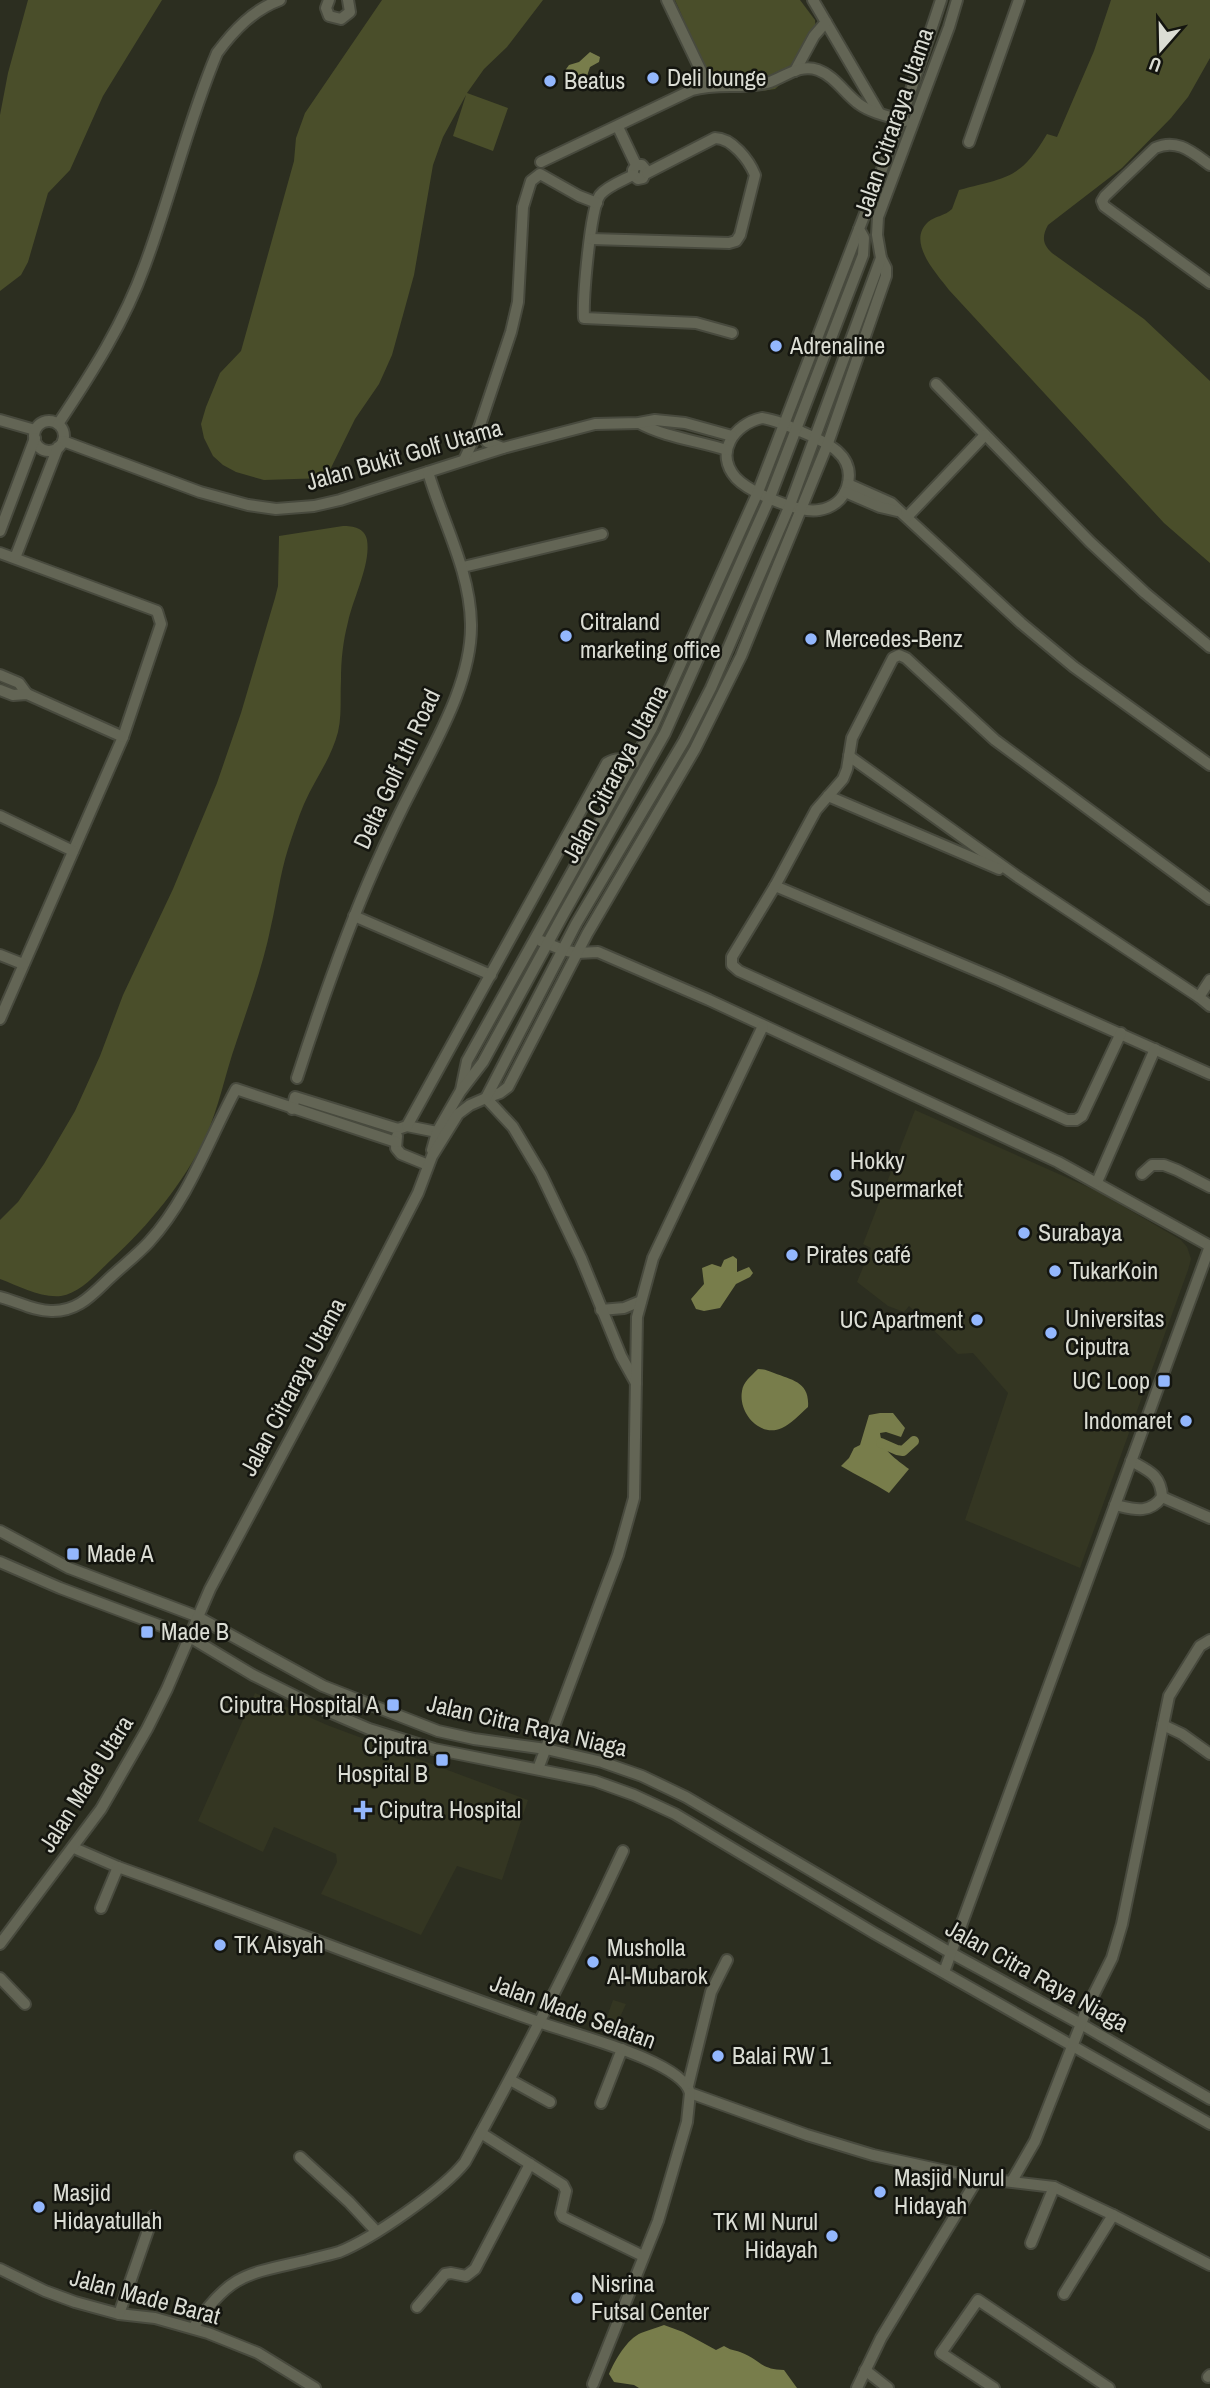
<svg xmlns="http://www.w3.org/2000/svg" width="1210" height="2388" viewBox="0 0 1210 2388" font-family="'Archivo Narrow',sans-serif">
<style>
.built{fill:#343622}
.green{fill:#4a4e2a}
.water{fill:#787d4b}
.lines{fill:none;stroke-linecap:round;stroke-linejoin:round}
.canal{stroke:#787d4b;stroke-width:10}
.minor-casing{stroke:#484a3e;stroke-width:14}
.minor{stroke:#636555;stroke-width:10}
.poi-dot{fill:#93b7fd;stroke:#14150f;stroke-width:2.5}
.labels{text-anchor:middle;stroke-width:5;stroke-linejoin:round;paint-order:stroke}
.poi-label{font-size:24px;fill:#dbddd4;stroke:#14150f;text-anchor:start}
.street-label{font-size:24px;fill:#dbddd4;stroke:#14150f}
</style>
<rect width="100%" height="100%" fill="#2c2e20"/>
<g class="built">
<path d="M915 1110 1097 1191 1181 1240 1187 1247 1191 1259 1188 1270 1080 1568 965 1520 1008 1393 973 1353 958 1354 909 1306 904 1312 888 1306 857 1282 871 1248 863 1244Z"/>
<path d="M255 1693 327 1725 528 1800 502 1880 457 1866 421 1935 321 1894 337 1862 336 1854 274 1827 263 1852 198 1821Z"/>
<path d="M613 2000 626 2004 611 2036 602 2031Z"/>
</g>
<g class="green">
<path d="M28 0H162L103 96 70 170 48 193 28 262 21 275 0 291V115L8 73Z"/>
<path d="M382 0H543L507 47 484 69 467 93 508 108 493 151 453 136 466 95 443 137 433 165 414 275 392 355 379 384 355 419 326 478 264 480 236 472 223 465 213 456 204 438 201 424 206 407 220 373 241 351 294 161 296 138 305 113Z"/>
<path d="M675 0H800L815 20 816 33 794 73 775 89 762 91 719 84 706 70Z"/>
<path d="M1111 0H1210V58L1188 97 1171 118 1122 168 1048 225C1042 236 1042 244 1052 253L1144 319 1210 381V563L1164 523 949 290C937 274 906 242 928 222 935 216 945 216 952 209L959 190C1007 177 1020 180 1047 134L1057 137 1094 51Z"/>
<path d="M343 526C353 526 365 528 367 540 371 564 353 598 348 622 343 641 341 660 341 680 340 697 342 715 338 732 331 759 315 779 304 804 298 818 293 834 288 849 280 874 277 900 271 926 263 966 249 1004 236 1043 225 1074 219 1108 205 1138 184 1183 148 1226 112 1259 98 1272 81 1293 61 1296 40 1298 19 1286 0 1279V1220L18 1202 44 1164 75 1111 100 1056 123 995 173 889 217 783 241 713 275 598 278 586 279 536Z"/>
</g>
<g class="water">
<path d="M590 52 600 57 599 62 590 67 585 82 582 85C573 85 563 81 564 72L569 65 579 62Z"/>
<path d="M733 1256 737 1259V1272L749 1267 753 1273 750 1277 736 1284 720 1308 704 1311 696 1309 691 1299 704 1284 702 1268 712 1264 721 1267 724 1260Z"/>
<path d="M758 1369C765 1369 768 1371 774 1373 792 1380 810 1382 808 1407 800 1414 791 1424 782 1428 760 1438 738 1413 742 1391 743 1382 751 1376 758 1369Z"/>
<path d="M880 1413H893L905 1428 901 1437 886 1432 880 1433C882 1451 896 1459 909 1469L889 1493C874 1483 857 1476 841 1466L849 1458 854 1448 860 1445 869 1415Z"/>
<path d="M664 2325 683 2332 716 2350 724 2346C730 2350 734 2350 740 2352 760 2359 760 2370 784 2370L797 2388H639L634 2385 614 2382 609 2374C615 2360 627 2339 641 2333 648 2330 657 2328 664 2325Z"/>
</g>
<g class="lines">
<path class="canal" d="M881 1443 897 1450 903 1451 914 1441"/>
<g class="minor-casing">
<g id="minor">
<path d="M329 0 326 8 329 16 341 19 350 12 348 0"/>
<path d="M667 0 701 71 705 86"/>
<path d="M813 0 878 111"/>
<path d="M795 71 814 36 826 22"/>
<path d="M618 127 636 165H642L646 170 643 178 638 179 633 175V170L636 165"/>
<path d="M969 142 1019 0"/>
<path d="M541 162 692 90C717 83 742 89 767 83 784 78 799 63 818 70 835 76 845 94 859 104 871 113 891 117 905 121"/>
<path d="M1210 165C1192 152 1177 138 1155 148L1105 196 1102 201 1104 206 1210 283"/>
<path d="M633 175C624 180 607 186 600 195 590 209 583 298 584 318L696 323 732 333"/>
<path d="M591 239 729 243 736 241 740 235 755 175C749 160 732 138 715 138L647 173"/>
<path d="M936 384 1090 542 1145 593 1210 647"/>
<path d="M762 418C776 420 789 426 802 432 826 442 857 455 847 487 843 500 832 508 819 510 800 514 749 492 736 478 714 453 734 424 762 418Z"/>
<path d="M0 420 35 430"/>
<circle cx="49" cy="436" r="15"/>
<path d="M639 423C664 437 699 441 727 450"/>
<path d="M58 424C92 373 124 323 145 265 171 195 188 122 217 53 234 30 253 10 280 0"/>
<path d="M479 428 487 442 503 448"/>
<path d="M63 441 200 492 248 505 276 509 314 506 340 500 503 448 595 424 639 423 655 420 685 423 732 436"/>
<path d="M464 460 479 428 511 332 518 302 523 207 531 181 540 174 579 196 597 203"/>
<path d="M848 484 891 503 1021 623 1074 667 1210 765"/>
<path d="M845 492 880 507 897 511"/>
<path d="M907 517 985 435"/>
<path d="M0 531 35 438"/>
<path d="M0 553 157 611 161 624 123 737 0 1019"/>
<path d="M15 558 58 447"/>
<path d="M463 567 602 534"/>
<path d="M0 675 19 683 27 694"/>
<path d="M0 690 13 695 27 694 123 737"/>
<path d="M849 756 1018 877 1199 997"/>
<path d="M828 796 999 869"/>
<path d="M0 816 73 851"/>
<path d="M775 886 999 980 1210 1074"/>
<path d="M354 916 491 975"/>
<path d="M541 941 563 950 577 953 598 952 709 1000 1058 1162 1210 1246"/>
<path d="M0 955 23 964"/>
<path d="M1210 980 1199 997 1210 1006"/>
<path d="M1121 1033 1082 1116 1076 1120H1067L739 971 732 965V957L775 886 816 810 843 779 847 769 852 738 893 658 899 655 906 658 995 740 1210 899"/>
<path d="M297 1078C320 1007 344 937 374 869 386 842 399 814 413 787 437 739 472 680 471 624 470 570 443 523 428 472"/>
<path d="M461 1090 467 1061 652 728 758 492 859 229"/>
<path d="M292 1109 295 1097 398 1129 407 1126 437 1132"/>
<path d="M407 1126 607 763C617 757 623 759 634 763"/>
<path d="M397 1136 396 1148 401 1154 428 1165"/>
<path d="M432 1150 437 1132 460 1092 483 1062 563 915 665 733 770 497 863 255 864 238 859 229 901 120 941 0"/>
<path d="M1142 1174 1152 1165H1164L1177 1170 1210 1187"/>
<path d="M1097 1182 1155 1049"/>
<path d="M0 1297C17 1301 33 1311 51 1311 80 1312 94 1292 113 1275 125 1264 138 1254 149 1242 189 1198 208 1141 236 1089L396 1142"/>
<path d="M601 1310 624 1308 641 1301"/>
<path d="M636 1383 621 1356 581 1258 541 1174 513 1127 486 1098 500 1093 508 1087 587 934 695 749 741 656 828 443 886 276V268L881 258"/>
<path d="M1162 1497 1210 1518"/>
<path d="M1115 1505C1133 1509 1149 1515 1162 1497 1161 1475 1149 1471 1131 1461"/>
<path d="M0 1531 69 1568 196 1616 323 1686 379 1708 438 1731 474 1739 546 1749 602 1762 642 1776 686 1797 951 1953 1081 2024 1210 2099"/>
<path d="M0 1562 60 1588 188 1636 253 1675 313 1705 369 1729 434 1749 595 1781 634 1795 675 1814 874 1933 1210 2124"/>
<path d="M1163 1725 1182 1734 1210 1754"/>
<path d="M538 1769 618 1555 634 1498 637 1317 653 1258 763 1026"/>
<path d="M74 1848 118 1867C258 1917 396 1972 536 2021 567 2033 682 2060 690 2093L807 2135 873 2155 978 2178 1054 2187 1113 2215 1210 2265"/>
<path d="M101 1908 118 1867"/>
<path d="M0 1944 101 1809 147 1729 167 1689 210 1589 329 1366 418 1193 432 1156 458 1114 470 1105 486 1098 576 924 684 741 711 688 790 505 881 258 877 235 878 217 949 27 957 0"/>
<path d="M944 1972 1210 1246"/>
<path d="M0 1978 25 2004"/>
<path d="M510 2080 550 2102"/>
<path d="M688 2086 711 1992 727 1960"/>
<path d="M601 2103 622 2049"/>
<path d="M481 2133 563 2185 566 2191 561 2213 563 2217 643 2256"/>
<path d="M300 2157 349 2202 376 2231"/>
<path d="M1012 2181 1035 2141 1088 2006 1112 1958 1122 1924 1169 1696 1200 1646 1210 1640"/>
<path d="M1031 2243 1054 2187"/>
<path d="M0 2269 45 2291 75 2302 119 2314 155 2318 208 2333 258 2353 315 2388"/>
<path d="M1064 2294 1113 2215"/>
<path d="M417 2307 445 2274 451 2273 466 2276 475 2269 530 2164"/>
<path d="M119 2314 153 2216"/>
<path d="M193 2328C230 2273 247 2274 308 2260 318 2257 329 2255 339 2252 372 2239 444 2189 465 2162 521 2060 574 1957 623 1851"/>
<path d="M865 2370 888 2388"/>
<path d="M1208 2377 1210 2375"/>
<path d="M593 2384 658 2221 687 2122 690 2093"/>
<path d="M857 2388 881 2338 978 2178"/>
<path d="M994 2388 941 2353 978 2300 1109 2388"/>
</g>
</g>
<use href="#minor" class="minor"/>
</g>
<g class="poi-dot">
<circle cx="653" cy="78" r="7"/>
<circle cx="550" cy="81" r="7"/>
<circle cx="776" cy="346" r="7"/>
<circle cx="566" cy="636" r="7"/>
<circle cx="811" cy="639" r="7"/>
<circle cx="836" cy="1175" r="7"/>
<circle cx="1024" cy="1233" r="7"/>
<circle cx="792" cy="1255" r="7"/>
<circle cx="1055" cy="1271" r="7"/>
<circle cx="977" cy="1320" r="7"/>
<circle cx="1051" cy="1333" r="7"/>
<rect x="1157" y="1374" width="14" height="14" rx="3.5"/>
<circle cx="1186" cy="1421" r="7"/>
<rect x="66" y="1547" width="14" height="14" rx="3.5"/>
<rect x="140" y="1625" width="14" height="14" rx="3.5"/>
<rect x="386" y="1698" width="14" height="14" rx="3.5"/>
<rect x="435" y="1753" width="14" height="14" rx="3.5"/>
<path d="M359.5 1799.5h7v7h7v7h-7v7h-7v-7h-7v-7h7z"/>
<circle cx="220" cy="1945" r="7"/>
<circle cx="593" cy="1962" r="7"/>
<circle cx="718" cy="2056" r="7"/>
<circle cx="880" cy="2192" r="7"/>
<circle cx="39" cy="2207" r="7"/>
<circle cx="832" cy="2236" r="7"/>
<circle cx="577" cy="2298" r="7"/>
</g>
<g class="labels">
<g class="poi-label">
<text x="667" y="86">Deli lounge</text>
<text x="564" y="89">Beatus</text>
<text x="790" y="354">Adrenaline</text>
<text x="580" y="630">Citraland<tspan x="580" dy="28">marketing office</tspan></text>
<text x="825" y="647">Mercedes-Benz</text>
<text x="850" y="1169">Hokky<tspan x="850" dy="28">Supermarket</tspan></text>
<text x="1038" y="1241">Surabaya</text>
<text x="806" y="1263">Pirates café</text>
<text x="1069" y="1279">TukarKoin</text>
<text x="1065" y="1327">Universitas<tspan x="1065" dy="28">Ciputra</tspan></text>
<text x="963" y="1328" text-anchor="end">UC Apartment</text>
<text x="1150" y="1389" text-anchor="end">UC Loop</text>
<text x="1172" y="1429" text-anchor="end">Indomaret</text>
<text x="87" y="1562">Made A</text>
<text x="161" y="1640">Made B</text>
<text x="379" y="1713" text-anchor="end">Ciputra Hospital A</text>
<text x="428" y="1754" text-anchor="end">Ciputra<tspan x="428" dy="28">Hospital B</tspan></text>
<text x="379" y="1818">Ciputra Hospital</text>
<text x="234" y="1953">TK Aisyah</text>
<text x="607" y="1956">Musholla<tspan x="607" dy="28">Al-Mubarok</tspan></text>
<text x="732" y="2064">Balai RW 1</text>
<text x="894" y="2186">Masjid Nurul<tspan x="894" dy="28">Hidayah</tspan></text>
<text x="53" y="2201">Masjid<tspan x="53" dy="28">Hidayatullah</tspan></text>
<text x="818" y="2230" text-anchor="end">TK MI Nurul<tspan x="818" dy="28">Hidayah</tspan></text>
<text x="591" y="2292">Nisrina<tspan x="591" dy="28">Futsal Center</tspan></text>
</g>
<g class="street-label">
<text transform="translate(894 122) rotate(-71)" y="8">Jalan Citraraya Utama</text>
<text transform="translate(404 455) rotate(-16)" y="8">Jalan Bukit Golf Utama</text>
<text transform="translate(397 769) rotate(-65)" y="8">Delta Golf 1th Road</text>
<text transform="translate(615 774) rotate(-62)" y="8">Jalan Citraraya Utama</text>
<text transform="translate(293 1387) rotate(-62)" y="8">Jalan Citraraya Utama</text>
<text transform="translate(527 1726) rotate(13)" y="8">Jalan Citra Raya Niaga</text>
<text transform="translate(86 1784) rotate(-58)" y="8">Jalan Made Utara</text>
<text transform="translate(1037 1976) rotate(29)" y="8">Jalan Citra Raya Niaga</text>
<text transform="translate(573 2012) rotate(20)" y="8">Jalan Made Selatan</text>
<text transform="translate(145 2297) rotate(15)" y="8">Jalan Made Barat</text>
</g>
</g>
<g transform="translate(1161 49) rotate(200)" stroke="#14150f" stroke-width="5" paint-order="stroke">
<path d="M0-5L12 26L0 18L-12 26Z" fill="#dbddd4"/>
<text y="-10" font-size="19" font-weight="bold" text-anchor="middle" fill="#dbddd4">U</text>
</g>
</svg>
